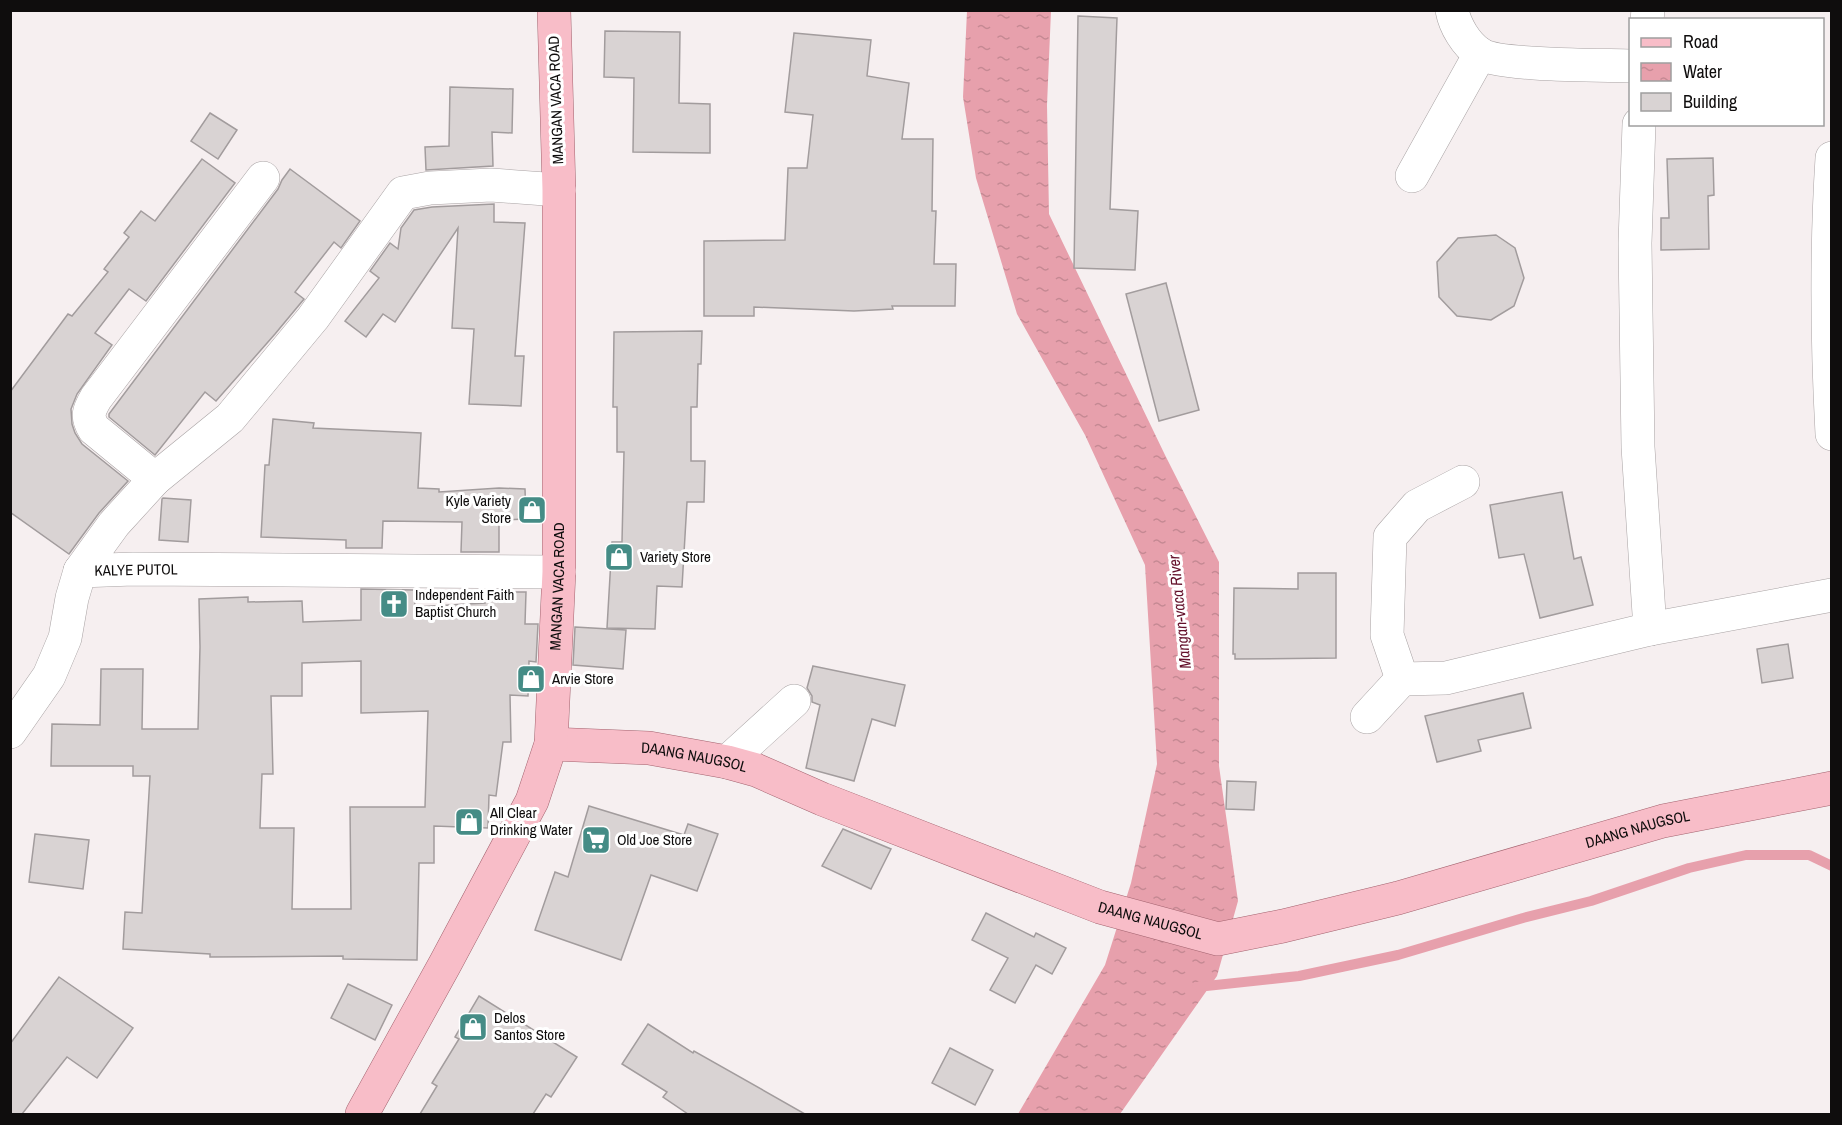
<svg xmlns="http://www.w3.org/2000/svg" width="1842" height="1125" viewBox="0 0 1842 1125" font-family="'Archivo Narrow',sans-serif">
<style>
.water{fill:url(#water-ripples)}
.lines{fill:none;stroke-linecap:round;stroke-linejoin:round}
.stream{stroke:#e7a0ac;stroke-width:10}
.building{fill:#d9d3d3;stroke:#a29c9d;stroke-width:1.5;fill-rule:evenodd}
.minor-casing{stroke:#a9a3a4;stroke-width:34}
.major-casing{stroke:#a3636f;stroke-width:34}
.minor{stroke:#fff;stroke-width:33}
.major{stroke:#f8bdc8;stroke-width:33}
.labels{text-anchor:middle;stroke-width:6;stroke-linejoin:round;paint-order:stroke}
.street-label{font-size:15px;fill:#0f0d0d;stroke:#fff}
.poi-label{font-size:15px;fill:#0f0d0d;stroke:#fff;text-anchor:start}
.water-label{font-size:16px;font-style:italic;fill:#64112b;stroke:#fff}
</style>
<defs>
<pattern id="water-ripples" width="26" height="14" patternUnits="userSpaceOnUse" patternTransform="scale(1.5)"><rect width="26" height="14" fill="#e7a0ac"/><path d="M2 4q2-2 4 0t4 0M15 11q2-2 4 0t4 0" fill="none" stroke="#c58993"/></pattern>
</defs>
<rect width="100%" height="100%" fill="#f6eff0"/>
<path class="water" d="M967 11H1051L1047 105 1049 214 1165 455 1219 562V766L1238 901 1217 976 1120 1114H1018L1105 965 1131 883 1157 764 1145 565 1085 435 1017 314 976 178 963 97Z"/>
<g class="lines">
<path class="stream" d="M1197 987 1299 976 1398 955 1523 918 1591 901 1689 868 1746 855H1809L1832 866"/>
</g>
<g class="building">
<path d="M1078 16 1117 18 1110 209 1138 211 1135 270 1074 268Z"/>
<path d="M605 31 680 32 679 103 710 104V153L633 152 634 78 604 77Z"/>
<path d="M794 33 871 40 867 76 909 83 902 139H933L932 211H936L934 264H956L955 306H892L893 309 854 311 754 307V316H704V241L785 240 788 168H807L813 115 785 112Z"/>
<path d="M450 87 513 89 512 133 492 132 493 166 426 170 425 147 449 146Z"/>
<path d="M210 113 237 130 218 159 191 141Z"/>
<path d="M1713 158 1714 195 1708 196 1709 249 1661 250V218H1669L1667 159Z"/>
<path d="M202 159 235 183 146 301 129 289 95 333 112 345 77 394 71 409 72 424 75 433 82 444 128 481 99 513 69 554 10 512V392L68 314 72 316 108 272 104 269 129 237 124 233 141 211 155 221Z"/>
<path d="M290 169 360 221 341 248 334 242 295 292 304 299 275 334 216 401 205 392 155 455 109 417V414L278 189 282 180Z"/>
<path d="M494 204V222L525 223 515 356H524L521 406 469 404 474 329 452 328 458 228 395 322 383 314 366 337 345 321 379 278 370 271 390 243 398 249 401 228 414 210 432 207Z"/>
<path d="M1496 235 1515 248 1524 278 1514 306 1491 320 1457 316 1439 297 1437 262 1458 238Z"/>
<path d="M1166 283 1199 410 1159 421 1126 294Z"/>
<path d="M702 331 701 364H698L697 407H691V461H705L704 502H687L682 587 657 586 655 629 607 628 612 542H622L624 452H617V407H613L614 332Z"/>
<path d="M273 419 314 423 313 428 421 433 418 488 439 489V492L499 488 525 489 526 519 499 520V552H461L462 522 383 521 382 548H346V540L261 537 265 465H269Z"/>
<path d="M1562 492 1574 559 1581 557 1593 605 1540 618 1524 554 1499 558 1490 505Z"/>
<path d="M163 498 191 500 188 542 159 540 162 499Z"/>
<path d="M1298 573H1336V658L1235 659V654H1233L1234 588 1298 589Z"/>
<path d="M361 589 414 590 415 607 485 603 484 592H526L525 624H538L536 662 529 661 528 696 510 695 511 742H503L496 796 489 795 488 828 434 826V863H419L417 960 343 959V956L210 957V954L123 949 125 912 142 913 150 776H133V766H51L52 724 100 725 101 669H143L142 729H198L200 647 199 599 248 597V602L302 601 303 622 361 620ZM361 661V713L428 711 425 807H350L351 909H292L294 828H260L262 774H273L271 696H302V663Z"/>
<path d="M575 627 626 630 623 669 573 665Z"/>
<path d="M1788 644 1793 678 1762 683 1757 649Z"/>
<path d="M813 666 905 685 895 726 872 719 854 781 806 768 820 705 812 702V696L807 688Z"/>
<path d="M1523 693 1531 728 1478 740 1481 751 1437 762 1425 716Z"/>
<path d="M1227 781 1256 782 1254 810 1226 809Z"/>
<path d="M589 806 684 835 688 824 718 834 697 891 651 875 621 960 535 930 555 872 568 877Z"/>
<path d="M843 829 891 849 871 889 822 866Z"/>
<path d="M35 834 89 840 83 889 29 882Z"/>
<path d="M986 913 1034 937 1036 933 1066 948 1052 974 1036 965 1015 1003 990 990 1008 958 972 940Z"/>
<path d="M59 977 133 1028 97 1078 67 1057 22 1114H10V1044Z"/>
<path d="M348 984 392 1005 375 1040 331 1018Z"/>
<path d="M479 996 577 1057 551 1097 546 1094 533 1114H420L437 1086 432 1083 459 1039 455 1037Z"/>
<path d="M648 1024 693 1053 694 1051 805 1114H688L663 1097 667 1092 622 1064Z"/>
<path d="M950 1048 993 1070 975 1105 932 1083Z"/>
</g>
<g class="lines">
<g class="minor-casing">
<g id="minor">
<path d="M1452 10C1455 26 1466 44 1479 53 1496 66 1603 65 1630 66"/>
<path d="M1647 20 1648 10"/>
<path d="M1639 124 1635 243 1638 447 1650 629"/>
<path d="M1832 158C1826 250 1827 342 1832 434"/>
<path d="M1412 176 1480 54"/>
<path d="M155 479 94 429C86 416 89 410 96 398L263 178"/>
<path d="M1463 482 1417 506 1390 537 1387 635 1402 679 1446 678 1650 629 1832 595"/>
<path d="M559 572 133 569 80 571 114 524 155 479 230 418 313 318 403 193 430 188 491 185 559 190"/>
<path d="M1367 717 1402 679"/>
<path d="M10 732 49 676 65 638 72 598 80 571"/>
<path d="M727 762 794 701"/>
</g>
</g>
<g class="major-casing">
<g id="major">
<path id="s1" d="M551 744 649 748 727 762 756 770 822 799 1100 907 1218 939 1283 926 1398 898 1663 821 1832 788"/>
<path id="s2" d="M362 1114 445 964 532 801 551 744 559 572V190L554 10"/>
</g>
</g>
<use href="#minor" class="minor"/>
<use href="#major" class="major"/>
</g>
<defs>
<g id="shop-square" transform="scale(1.5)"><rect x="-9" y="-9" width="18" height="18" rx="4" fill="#458c86" stroke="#fff"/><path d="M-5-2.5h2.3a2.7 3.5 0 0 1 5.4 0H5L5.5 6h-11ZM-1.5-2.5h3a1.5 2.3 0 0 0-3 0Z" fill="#fff"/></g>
<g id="church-square" transform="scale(1.5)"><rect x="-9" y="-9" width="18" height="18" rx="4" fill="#458c86" stroke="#fff"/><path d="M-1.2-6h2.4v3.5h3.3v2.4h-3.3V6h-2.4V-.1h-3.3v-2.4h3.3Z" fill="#fff"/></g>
<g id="supermarket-square" transform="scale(1.5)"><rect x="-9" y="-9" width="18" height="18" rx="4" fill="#458c86" stroke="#fff"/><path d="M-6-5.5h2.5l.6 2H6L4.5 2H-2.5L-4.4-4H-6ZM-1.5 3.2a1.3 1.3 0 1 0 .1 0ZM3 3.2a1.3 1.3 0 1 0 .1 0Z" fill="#fff"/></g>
</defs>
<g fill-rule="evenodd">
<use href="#shop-square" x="532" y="510"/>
<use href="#shop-square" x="619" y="557"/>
<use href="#church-square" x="394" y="604"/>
<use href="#shop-square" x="531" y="679"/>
<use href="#shop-square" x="469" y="822"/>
<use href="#supermarket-square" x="596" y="840"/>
<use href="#shop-square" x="473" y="1027"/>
</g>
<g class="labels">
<g class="street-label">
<text transform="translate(556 100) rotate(-92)" y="5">MANGAN VACA ROAD</text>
<text transform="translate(136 570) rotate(-1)" y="5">KALYE PUTOL</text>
<text dy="5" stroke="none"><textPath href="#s2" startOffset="574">MANGAN VACA ROAD</textPath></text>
<text dy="5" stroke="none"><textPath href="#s1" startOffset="144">DAANG NAUGSOL</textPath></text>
<text dy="5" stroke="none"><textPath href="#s1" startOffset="1134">DAANG NAUGSOL</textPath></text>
<text dy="5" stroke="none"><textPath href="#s1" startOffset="630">DAANG NAUGSOL</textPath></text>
</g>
<g class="poi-label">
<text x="511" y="506" text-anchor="end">Kyle Variety<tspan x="511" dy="17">Store</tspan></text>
<text x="640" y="562">Variety Store</text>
<text x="415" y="600">Independent Faith<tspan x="415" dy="17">Baptist Church</tspan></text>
<text x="552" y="684">Arvie Store</text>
<text x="490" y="818">All Clear<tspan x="490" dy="17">Drinking Water</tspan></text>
<text x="617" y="845">Old Joe Store</text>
<text x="494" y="1023">Delos<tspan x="494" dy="17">Santos Store</tspan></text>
</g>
<g class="water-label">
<text transform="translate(1179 612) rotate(-96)" y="6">Mangan-vaca River</text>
</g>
</g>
<rect width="1842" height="1125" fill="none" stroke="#0f0d0d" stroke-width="24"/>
<rect x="1629" y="18" width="195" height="108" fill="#ffffff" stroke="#9f9e9e" stroke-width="1.5"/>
<rect x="1641" y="38" width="30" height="9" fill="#f8bdc8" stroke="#9f9e9e" stroke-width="1.5"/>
<text x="1683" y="48" font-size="18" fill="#0f0d0d">Road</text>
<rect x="1641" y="63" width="30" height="18" fill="url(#water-ripples)" stroke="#9f9e9e" stroke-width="1.5"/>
<text x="1683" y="78" font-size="18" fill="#0f0d0d">Water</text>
<rect x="1641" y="93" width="30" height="18" fill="#d9d3d3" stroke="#9f9e9e" stroke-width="1.5"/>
<text x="1683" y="108" font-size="18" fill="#0f0d0d">Building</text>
</svg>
